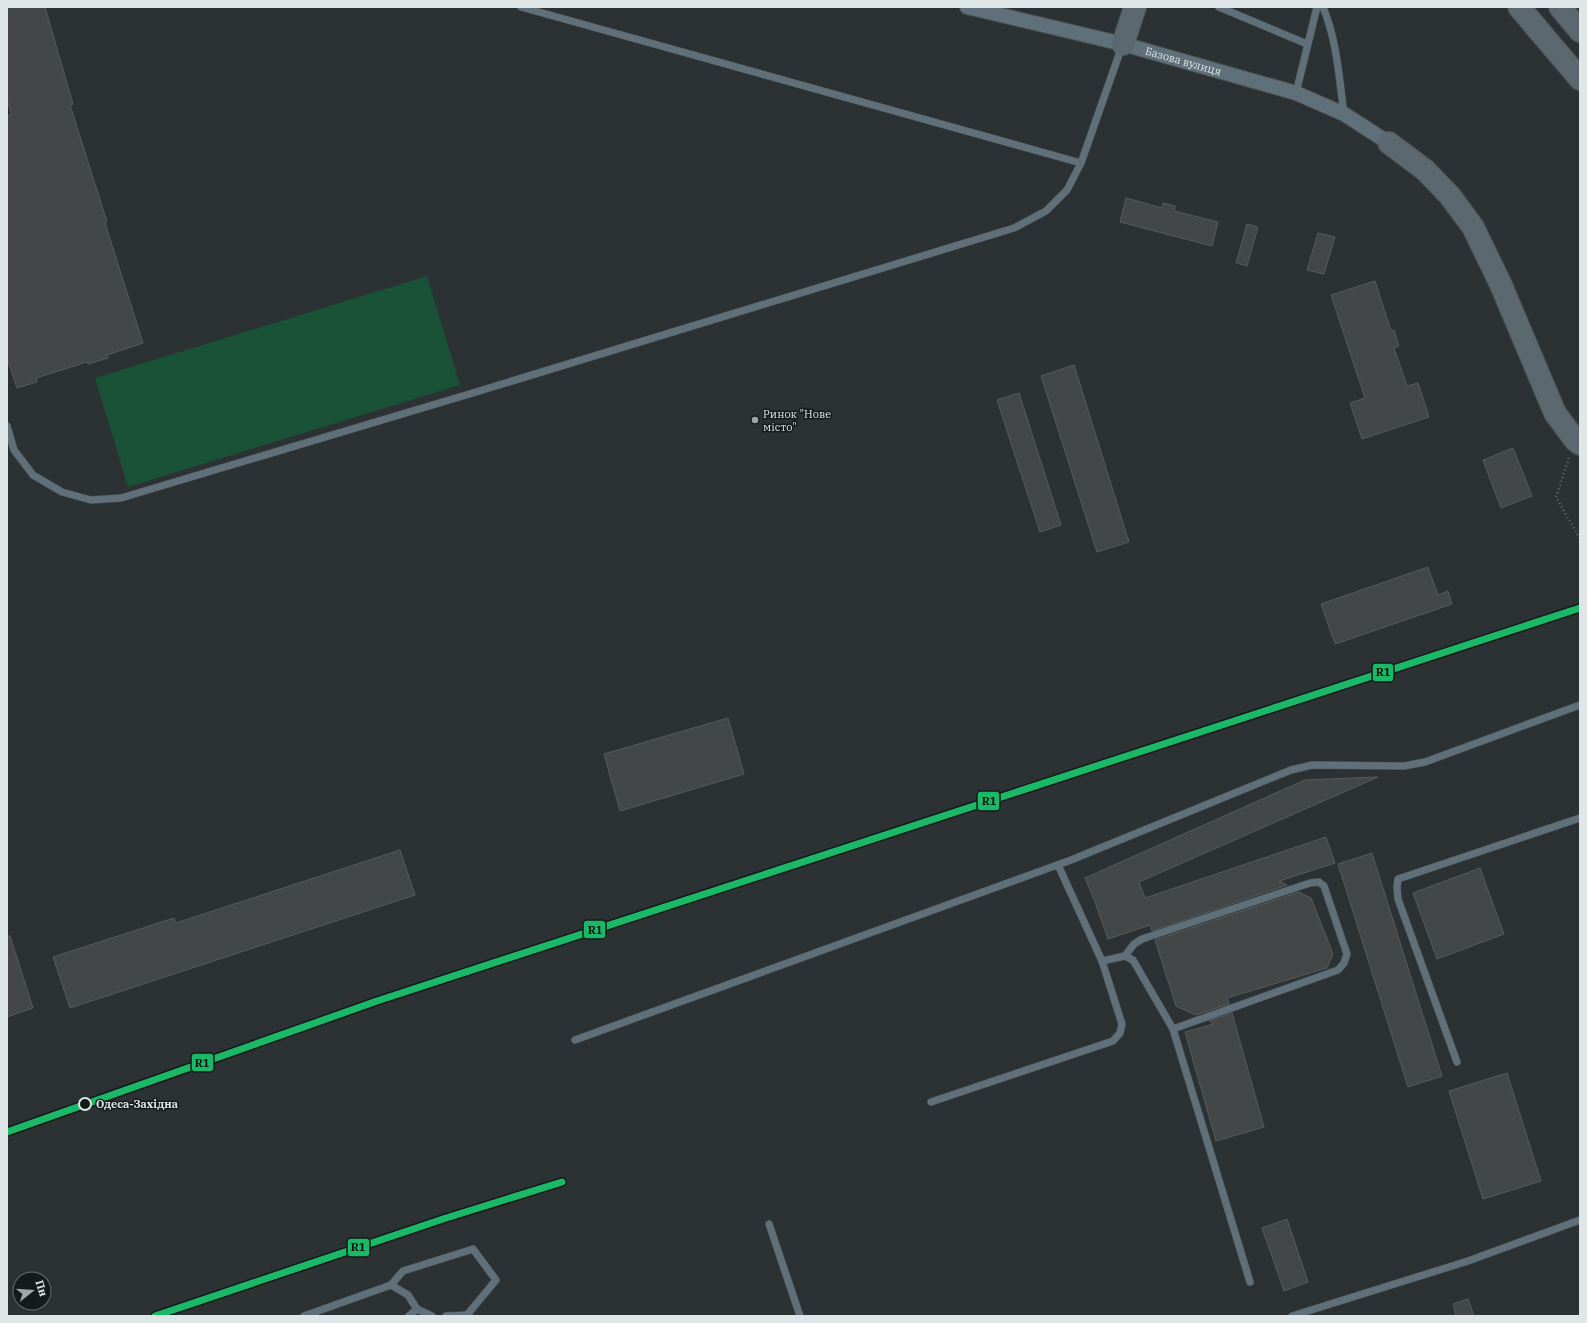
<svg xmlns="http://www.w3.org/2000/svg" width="1587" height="1323" viewBox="0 0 1587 1323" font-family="'IBM Plex Serif',serif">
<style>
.green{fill:#195236}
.building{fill:#434748;stroke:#575b5c}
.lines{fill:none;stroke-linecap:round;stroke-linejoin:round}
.lane-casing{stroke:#494e4f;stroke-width:8}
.street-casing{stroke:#494e4f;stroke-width:16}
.primary-casing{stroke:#494e4f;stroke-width:24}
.path{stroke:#626c73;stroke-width:2.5;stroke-dasharray:1 3;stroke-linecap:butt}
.lane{stroke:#60707b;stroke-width:7}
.street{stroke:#60707b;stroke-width:14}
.primary{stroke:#5b686f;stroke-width:22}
.rail{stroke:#636e73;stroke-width:3;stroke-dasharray:2 4;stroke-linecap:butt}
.rail-1-casing{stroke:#151a1b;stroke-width:10}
.rail-1{stroke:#1ab867;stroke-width:7}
.poi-dot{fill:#a0a7a8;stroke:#151a1b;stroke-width:1.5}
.stop-dot{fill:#151a1b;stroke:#dfe6e7;stroke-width:2}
.labels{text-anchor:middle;stroke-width:3;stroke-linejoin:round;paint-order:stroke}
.street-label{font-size:11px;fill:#dfe6e7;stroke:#151a1b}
.poi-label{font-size:11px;fill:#dfe6e7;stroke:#151a1b;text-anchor:start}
.stop-label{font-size:11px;font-weight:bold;fill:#dfe6e7;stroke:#151a1b;text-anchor:start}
.line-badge{stroke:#151a1b;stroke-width:1.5}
.pale-badge-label{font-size:11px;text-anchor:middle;font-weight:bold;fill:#111}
</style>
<rect width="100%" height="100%" fill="#2c3233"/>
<path class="green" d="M427 276 460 385 128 487 95 378Z"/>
<g class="building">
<path d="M7 7H45L73 104 70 105 107 222 105 223 143 343 107 355 108 358 88 364 87 362 36 378 37 382 17 388 7 358V115H12L7 100Z"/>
<path d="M1126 198 1162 208 1163 203 1175 206 1174 211 1218 222 1212 246 1120 222Z"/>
<path d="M1247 224 1258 227 1247 266 1236 263Z"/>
<path d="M1318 233 1335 237 1324 274 1307 270Z"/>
<path d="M1375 281 1391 331 1394 330 1399 346 1394 348 1407 386 1418 383 1429 417 1362 439 1350 403 1365 398 1331 295Z"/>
<path d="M1074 365 1129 542 1097 552 1041 376Z"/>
<path d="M1019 393 1061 525 1040 532 997 400Z"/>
<path d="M1513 448 1532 496 1501 508 1483 460Z"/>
<path d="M1428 567 1438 595 1448 591 1452 604 1335 644 1321 604Z"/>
<path d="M728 718 744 774 620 811 604 754Z"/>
<path d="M1378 777 1139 882 1145 898 1326 837 1335 863 1279 881 1287 885 1152 931 1150 925 1108 939 1095 902 1085 878 1305 780Z"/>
<path d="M400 850 415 895 70 1008 53 957 174 918 176 923Z"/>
<path d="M1372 853 1442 1076 1408 1087 1338 864Z"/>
<path d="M1480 868 1504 934 1437 959 1413 893Z"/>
<path d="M1299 892 1311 898 1333 954 1327 968 1227 998 1229 1004 1196 1015 1176 1006 1155 940Z"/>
<path d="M7 936H10L33 1008 7 1017Z"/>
<path d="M1232 1013 1264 1127 1216 1141 1185 1032 1214 1024 1209 1021Z"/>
<path d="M1507 1073 1541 1181 1483 1199 1449 1091Z"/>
<path d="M1287 1219 1308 1282 1284 1291 1262 1228Z"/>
<path d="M1468 1299 1474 1316H1456L1453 1304Z"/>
</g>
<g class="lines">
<g class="lane-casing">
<g id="lane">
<path d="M521 7 1081 163"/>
<path d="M1219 7 1307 44"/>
<path d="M1323 7C1337 41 1339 77 1344 114"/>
<path d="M1296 93 1317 7"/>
<path d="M7 426 14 450 33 475 62 492 91 500 121 498 476 392 1014 228 1046 211 1067 190 1081 163 1122 46"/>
<path d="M1125 956 1134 944 1142 939 1310 883 1319 882 1324 886 1347 954 1344 963 1338 970 1173 1029"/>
<path d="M1102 961 1125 956 1133 960 1173 1029 1250 1282"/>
<path d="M575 1040 1071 860 1291 770 1312 765 1404 766 1425 762 1580 705"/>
<path d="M1457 1062 1398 899 1397 887 1398 879 1580 818"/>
<path d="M931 1102 1113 1041 1120 1033 1122 1024 1102 961 1058 865"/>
<path d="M769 1224 800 1316"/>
<path d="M391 1285 408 1295 417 1309 432 1316"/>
<path d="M304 1316 391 1285 403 1271 473 1249 496 1280 467 1315 469 1316"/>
<path d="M409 1316 417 1309"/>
<path d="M446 1316 467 1315"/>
<path d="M1292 1316 1468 1261 1580 1220"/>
</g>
</g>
<g class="street-casing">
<g id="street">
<path id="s1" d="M967 7 1123 44 1296 93 1344 114 1389 143"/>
</g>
</g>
<g class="primary-casing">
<g id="primary">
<path d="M1519 7 1580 79"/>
<path d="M1560 7 1580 31"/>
<path d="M1123 44 1135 7"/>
<path d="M1389 143 1425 170 1450 196 1473 227 1501 285 1555 413 1575 440 1580 444"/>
</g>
</g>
<path class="path" d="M1569 458 1556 497 1580 539"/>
<use href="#lane" class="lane"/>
<use href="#street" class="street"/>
<use href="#primary" class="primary"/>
<g class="rail">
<path d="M1422 659 1580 608"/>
<path d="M155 1316 443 1219 562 1182"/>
</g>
<g class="rail-1-casing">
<g id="rail-1">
<path d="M7 1132 377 1001 1580 608"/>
<path d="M155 1316 443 1219 562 1182"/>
</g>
</g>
<use href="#rail-1" class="rail-1"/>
</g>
<circle class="poi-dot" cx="755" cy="420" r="4"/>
<circle class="stop-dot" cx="85" cy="1104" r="6"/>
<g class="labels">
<g class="street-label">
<text dy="4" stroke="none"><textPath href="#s1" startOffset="223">Базова вулиця</textPath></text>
</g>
<g class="poi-label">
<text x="763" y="418">Ринок "Нове<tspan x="763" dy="13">місто"</tspan></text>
</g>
<g class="stop-label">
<text x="96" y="1108">Одеса-Західна</text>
</g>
</g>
<g class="line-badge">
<rect x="1372" y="663" width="22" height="19" rx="4" fill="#1ab867"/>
<rect x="977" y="791" width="23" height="20" rx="4" fill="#1ab867"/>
<rect x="583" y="920" width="23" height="19" rx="4" fill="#1ab867"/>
<rect x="191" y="1053" width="23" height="19" rx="4" fill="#1ab867"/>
<rect x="347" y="1238" width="23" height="19" rx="4" fill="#1ab867"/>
</g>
<g class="pale-badge-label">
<text x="1383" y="676">R1</text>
<text x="989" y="805">R1</text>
<text x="595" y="934">R1</text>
<text x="202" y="1067">R1</text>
<text x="358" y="1251">R1</text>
</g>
<rect width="1587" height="1323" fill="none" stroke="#dfe6e7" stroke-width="16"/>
<g transform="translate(32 1291) rotate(73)"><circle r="19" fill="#151a1b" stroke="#666c6d"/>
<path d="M0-3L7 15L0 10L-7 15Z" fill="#a0a7a8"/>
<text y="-6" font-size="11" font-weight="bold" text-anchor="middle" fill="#dfe6e7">Пн</text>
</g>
</svg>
